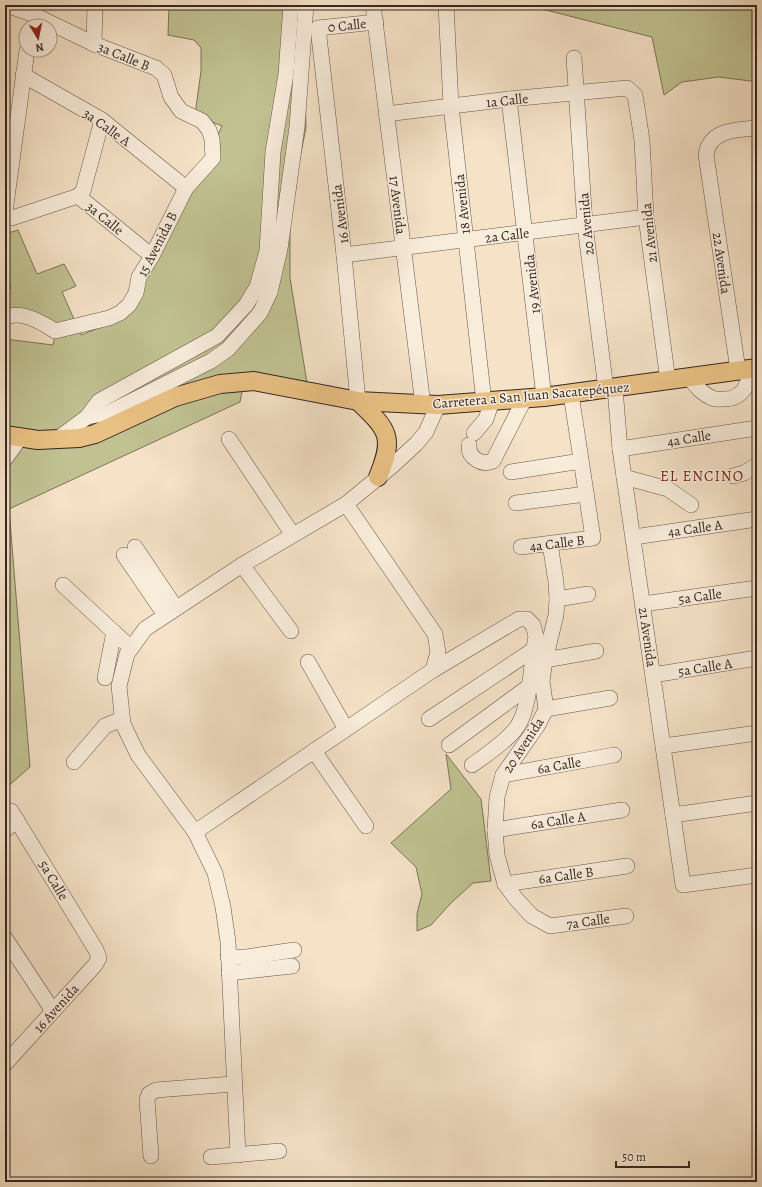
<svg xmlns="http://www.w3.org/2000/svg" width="762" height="1187" viewBox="0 0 762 1187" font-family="Alegreya,serif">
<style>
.green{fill:#c1c292;stroke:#7b745a}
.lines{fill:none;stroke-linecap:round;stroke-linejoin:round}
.minor-casing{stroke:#65564b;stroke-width:16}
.major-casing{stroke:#352722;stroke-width:20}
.minor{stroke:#f8ecdb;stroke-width:15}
.major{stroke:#eac184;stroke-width:18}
.labels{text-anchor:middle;stroke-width:3;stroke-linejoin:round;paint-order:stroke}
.street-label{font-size:14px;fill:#352722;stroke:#f8ecdb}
.neighbourhood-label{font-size:15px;letter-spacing:1px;fill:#7a1f14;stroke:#f8ecdb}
</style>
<rect width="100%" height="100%" fill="#f5e2c7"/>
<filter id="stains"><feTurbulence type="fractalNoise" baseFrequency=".005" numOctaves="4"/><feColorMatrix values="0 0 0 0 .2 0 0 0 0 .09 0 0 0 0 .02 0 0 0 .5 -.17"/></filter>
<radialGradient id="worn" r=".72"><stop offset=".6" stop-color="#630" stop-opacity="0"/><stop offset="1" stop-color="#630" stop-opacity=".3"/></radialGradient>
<g class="green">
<path d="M169 5H311L305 82 306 128 298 167 290 226V278L307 383 245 377 240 402 9 509 30 767 5 789V339L53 345 55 336 5 311V290L11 289 5 260V234L18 230 37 274 64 264 76 286 62 292 81 335 114 322 194 187 222 126 195 115 201 71V48L194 40 168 35Z"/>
<path d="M526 5H757V80L750 81 719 77 682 82 664 95 652 37Z"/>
<path d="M446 754 481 799 491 881 473 883 451 903 431 925 417 931V914L422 894 416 867 391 843 451 789Z"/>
</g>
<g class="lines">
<g class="minor-casing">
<g id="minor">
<path d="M373 5 423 405"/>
<path d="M446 5 451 106 484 402"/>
<path d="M94 44 95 5"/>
<path d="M27 50 5 212 7 217 12 218 78 196 152 256"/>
<path d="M574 58 585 225 606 389"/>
<path d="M23 75 102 120 186 188"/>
<path d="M509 99 544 397"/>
<path d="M386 114 509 99 627 88 635 95 642 140 646 217 668 381"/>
<path d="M78 196 83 191 102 120"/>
<path d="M344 255 646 217"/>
<path d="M5 318C20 309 43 323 55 331L109 318 120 313 129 305 136 293 139 277 152 256 186 188 213 158 212 139 209 130 202 121 181 111 171 97 164 75 156 68 94 44 32 14 6 5"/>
<path d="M738 370 706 155C710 129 736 130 757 128"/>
<path d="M689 378C696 386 702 394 712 398 716 400 721 399 724 399 743 399 748 385 752 368"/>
<path d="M615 388 620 449 683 885 757 875"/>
<path d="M358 401 344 255 318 28 376 22"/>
<path d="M87 417 108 413 211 361 228 349 260 313 270 292 280 249 297 127 306 5"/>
<path d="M474 433 486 419 492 401"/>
<path d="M229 439 293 535"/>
<path d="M56 440 87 417 99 401 217 336 246 305 257 287 267 251 273 152 286 74 291 5"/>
<path d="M469 445C468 458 482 466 493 461L525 398"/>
<path d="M620 449 757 428"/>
<path d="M5 459 20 438"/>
<path d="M511 472 581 461"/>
<path d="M733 476 744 473 757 465"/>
<path d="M624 477 668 489 691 505"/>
<path d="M516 503 586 494"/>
<path d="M634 537 757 519"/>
<path d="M550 544 556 582 557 599 556 615 545 660 542 681 546 709 538 725 503 775 497 797 495 830 497 855 505 884 517 900 532 916 550 926 626 916"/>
<path d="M135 547 176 608"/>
<path d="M521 547 593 538 571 394"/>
<path d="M124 555 165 615"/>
<path d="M242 565 291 631"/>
<path d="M63 585 131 648"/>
<path d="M557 599 588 594"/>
<path d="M643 604 757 588"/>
<path d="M545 660 596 651"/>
<path d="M308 662 346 729"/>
<path d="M433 670 519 619H527L533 625 536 636C531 661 531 700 520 722 513 737 486 755 472 765"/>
<path d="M653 675 757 658"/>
<path d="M105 678 114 632"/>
<path d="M546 709 610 698"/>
<path d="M429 719 533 650"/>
<path d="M449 745 528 687"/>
<path d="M664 746 757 733"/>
<path d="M314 751 366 826"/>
<path d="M74 762 105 726 122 719"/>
<path d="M503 775 614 755"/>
<path d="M673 815 757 803"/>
<path d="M5 830 17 820"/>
<path d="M495 830 622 810"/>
<path d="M195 832 433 670 438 652 435 634 346 504"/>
<path d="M505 884 627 866"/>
<path d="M5 938 53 1011"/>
<path d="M228 957H247L294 950"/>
<path d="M229 973 292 966"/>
<path d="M5 1064 95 965 99 958 96 950 11 811"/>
<path d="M238 1155 228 942 223 907 215 873 195 832 138 755 123 724 119 686 127 654 145 629 242 565 346 504 391 467 416 444 426 432 438 405"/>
<path d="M151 1156 147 1100 149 1094 156 1090 233 1084"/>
<path d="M211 1157 279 1151"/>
</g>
</g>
<g class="major-casing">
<g id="major">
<path d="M358 401C388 430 395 436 378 477"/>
<path d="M5 435 38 440 79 438 95 434 175 397 220 384 254 381 358 401 438 405 544 397 757 368"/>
</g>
</g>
<use href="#minor" class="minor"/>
<use href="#major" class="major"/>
</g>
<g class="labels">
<g class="street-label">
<text transform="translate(347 25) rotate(-6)" y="5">0 Calle</text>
<text transform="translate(124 56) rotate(22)" y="5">3a Calle B</text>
<text transform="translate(507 100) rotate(-6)" y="5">1a Calle</text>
<text transform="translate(107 127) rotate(35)" y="5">3a Calle A</text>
<text transform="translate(462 204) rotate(-96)" y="5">18 Avenida</text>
<text transform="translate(398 205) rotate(83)" y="5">17 Avenida</text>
<text transform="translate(340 214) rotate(-97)" y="5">16 Avenida</text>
<text transform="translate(105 218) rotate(39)" y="5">3a Calle</text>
<text transform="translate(586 224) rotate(-95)" y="5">20 Avenida</text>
<text transform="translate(649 233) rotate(-96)" y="5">21 Avenida</text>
<text transform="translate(507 235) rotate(-7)" y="5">2a Calle</text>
<text transform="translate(157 244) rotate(-63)" y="5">15 Avenida B</text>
<text transform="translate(722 263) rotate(82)" y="5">22 Avenida</text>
<text transform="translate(532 284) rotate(-96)" y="5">19 Avenida</text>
<text transform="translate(531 395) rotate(-5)" y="5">Carretera a San Juan Sacatepéquez</text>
<text transform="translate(689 438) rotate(-9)" y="5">4a Calle</text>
<text transform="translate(695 528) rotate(-8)" y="5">4a Calle A</text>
<text transform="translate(557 543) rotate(-7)" y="5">4a Calle B</text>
<text transform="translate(700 596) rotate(-8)" y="5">5a Calle</text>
<text transform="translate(648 637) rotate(82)" y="5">21 Avenida</text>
<text transform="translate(705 667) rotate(-9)" y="5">5a Calle A</text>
<text transform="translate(523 745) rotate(-57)" y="5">20 Avenida</text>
<text transform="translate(559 765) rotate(-10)" y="5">6a Calle</text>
<text transform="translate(558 820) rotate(-9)" y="5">6a Calle A</text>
<text transform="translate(566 875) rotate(-8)" y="5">6a Calle B</text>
<text transform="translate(54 880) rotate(59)" y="5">5a Calle</text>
<text transform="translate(588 921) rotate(-8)" y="5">7a Calle</text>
<text transform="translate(56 1008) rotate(-48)" y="5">16 Avenida</text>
</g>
<g class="neighbourhood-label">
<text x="702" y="481">EL ENCINO</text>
</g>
</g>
<rect width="762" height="1187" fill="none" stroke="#f5e2c7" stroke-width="20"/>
<rect x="6" y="6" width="750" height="1175" fill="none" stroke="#352722" stroke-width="2"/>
<rect x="10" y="10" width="742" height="1167" fill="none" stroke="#352722"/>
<g transform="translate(38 38) rotate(170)"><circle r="19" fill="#f8ecdb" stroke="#aa9d91"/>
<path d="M0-3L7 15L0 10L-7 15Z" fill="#8f2418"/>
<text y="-6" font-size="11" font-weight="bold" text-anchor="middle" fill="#352722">N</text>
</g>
<path d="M616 1161v6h73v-6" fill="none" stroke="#352722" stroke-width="2"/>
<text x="622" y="1161" font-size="12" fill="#352722" stroke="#f8ecdb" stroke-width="3" paint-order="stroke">50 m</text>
<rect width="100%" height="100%" filter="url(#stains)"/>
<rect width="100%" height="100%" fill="url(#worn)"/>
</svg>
